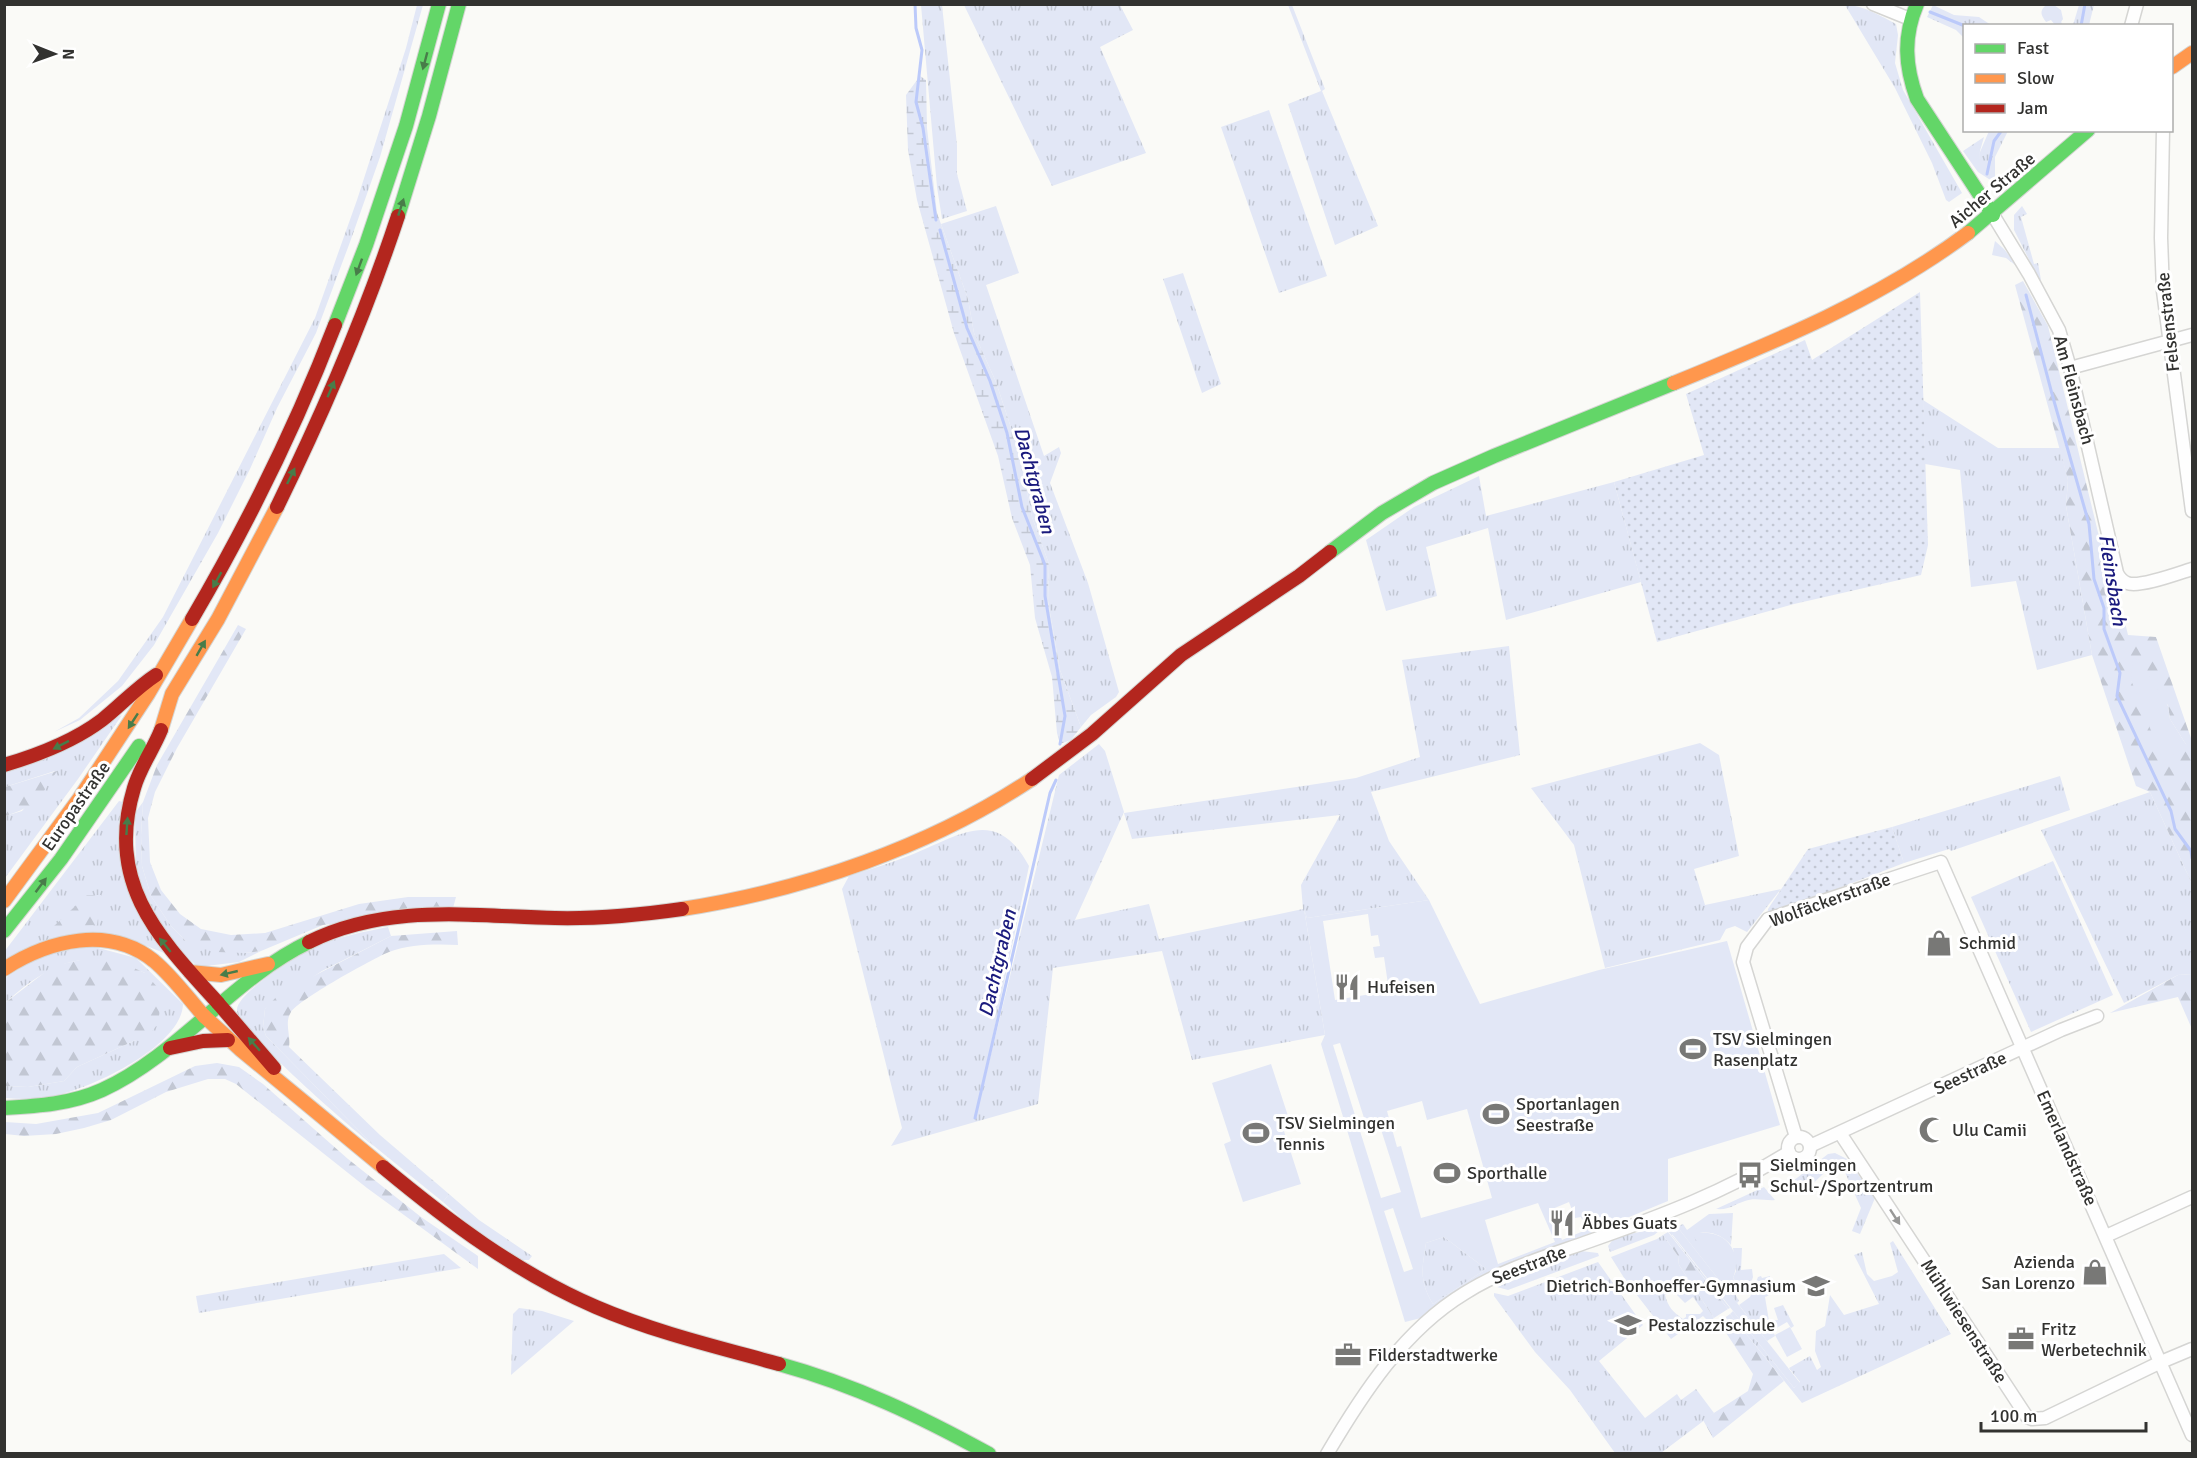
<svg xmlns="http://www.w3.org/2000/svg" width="2197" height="1458" viewBox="0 0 2197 1458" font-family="Signika,sans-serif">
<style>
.grass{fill:url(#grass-tufts);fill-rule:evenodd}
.forest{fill:url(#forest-firs);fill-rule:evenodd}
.wetland{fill:url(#wetland-marsh)}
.park{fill:#e2e7f6;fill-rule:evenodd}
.garden{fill:url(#garden-dots)}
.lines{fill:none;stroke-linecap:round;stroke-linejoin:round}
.stream{stroke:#bccafa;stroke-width:3}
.street-casing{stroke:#d5d5d3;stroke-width:15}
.fast-casing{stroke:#d5d5d3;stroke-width:16}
.slow-casing{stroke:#d5d5d3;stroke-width:16}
.jam-casing{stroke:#d5d5d3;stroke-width:16}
.street{stroke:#fefefe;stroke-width:12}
.fast{stroke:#63d668;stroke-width:14}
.slow{stroke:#ff974d;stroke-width:14}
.jam{stroke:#b3261e;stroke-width:14}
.oneway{fill:#487c49}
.oneway2{fill:#989897}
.labels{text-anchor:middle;stroke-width:6;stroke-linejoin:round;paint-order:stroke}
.street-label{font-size:18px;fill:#323230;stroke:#fff}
.poi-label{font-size:18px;fill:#323230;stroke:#fff;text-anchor:start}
.water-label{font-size:20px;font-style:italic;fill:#1a1a7d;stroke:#fff}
</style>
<defs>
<pattern id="grass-tufts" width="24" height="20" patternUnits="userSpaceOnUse" patternTransform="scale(1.5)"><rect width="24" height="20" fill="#e2e7f6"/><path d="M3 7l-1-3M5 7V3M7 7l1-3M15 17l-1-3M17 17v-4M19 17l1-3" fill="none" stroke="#c2c7d3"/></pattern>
<pattern id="forest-firs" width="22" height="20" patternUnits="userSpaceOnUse" patternTransform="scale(1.5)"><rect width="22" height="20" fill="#e2e7f6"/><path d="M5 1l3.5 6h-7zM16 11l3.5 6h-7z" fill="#c2c7d3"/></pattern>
<pattern id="wetland-marsh" width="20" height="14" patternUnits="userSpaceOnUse" patternTransform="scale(1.5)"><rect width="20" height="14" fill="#e2e7f6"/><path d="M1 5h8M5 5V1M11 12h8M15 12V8" fill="none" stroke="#c2c7d3"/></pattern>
<pattern id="garden-dots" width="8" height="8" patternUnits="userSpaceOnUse" patternTransform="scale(1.5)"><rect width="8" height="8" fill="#e2e7f6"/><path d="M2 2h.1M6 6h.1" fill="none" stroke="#c2c7d3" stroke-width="1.8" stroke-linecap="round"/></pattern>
</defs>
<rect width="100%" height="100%" fill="#fafaf7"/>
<g class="grass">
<path d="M417 5H423L380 157 350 242 316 333 277 408 250 469 218 533 154 645 122 686 80 720 54 732 79 718 118 681 163 617 315 318 357 200 406 48Z"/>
<path d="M921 5H942L957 145V174L967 211 942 219 937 187Z"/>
<path d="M964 5H1120L1133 30 1100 47 1146 153 1052 186Z"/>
<path d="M1288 5H1292L1325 89 1322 91 1378 226 1335 245 1288 104 1321 91Z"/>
<path d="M1845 5C1861 4 1881 16 1896 24L1898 35 1895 63 1903 90 1962 193 1949 202 1946 200 1932 163 1895 88Z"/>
<path d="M1933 5 1954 15 1979 17 1991 25 1964 26V38L1956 30 1927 17Z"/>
<path d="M2079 5H2094L2089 25H2073Z"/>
<path d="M1269 110 1327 276 1279 293 1221 127Z"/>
<path d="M1989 131H2008L1995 157V183L1978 172 1963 151 1984 137 1980 151 1979 161 1980 152Z"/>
<path d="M996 206 1019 273 986 285 1044 456 1059 447 1061 453 1050 483 1088 583 1119 692 1116 697 1091 715 1081 727 1060 670 1048 601 1049 564 1032 517 1019 452 996 382 974 333 968 299 941 224Z"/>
<path d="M2022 206 2027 214 2021 217 2034 264 2038 263 2041 280 2039 279 2014 230V215Z"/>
<path d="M1995 241 2004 249 2019 268 2006 258 1992 255Z"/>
<path d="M1183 273 1221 384 1202 393 1163 279Z"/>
<path d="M1923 400 1998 448H2060L2068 480 2066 506 2092 655 2037 670 2016 581 1971 587 1960 470 1925 464Z"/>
<path d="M1479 476 1486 516 1614 482 1641 582 1506 620 1488 528 1426 547 1437 596 1386 611 1366 540 1414 507Z"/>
<path d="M1509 646 1520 755 1371 792 1389 841 1429 900 1307 918 1304 909 1325 1035 1192 1060 1162 951 1053 968 1038 1104 891 1146 902 1128 842 889 849 876C870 869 891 863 911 855 959 836 996 805 1029 866L975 1120 1059 775 1099 744 1105 751 1124 812 1075 920 1149 904 1159 939 1303 909 1301 885 1340 815 1132 839 1124 813 1356 778 1420 757 1402 660Z"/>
<path d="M122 715 78 779 5 878V816L22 811 55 771 5 787 4 770Z"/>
<path d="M1700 743 1719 755 1739 856 1694 869 1705 905 1781 889 1747 932 1735 926 1726 929 1720 940 1605 968 1574 845 1531 788Z"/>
<path d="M2060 776 2070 810 1951 851 1949 849 1904 863 1892 827Z"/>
<path d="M2150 792 2192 884V974L2178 975 2124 1003 2041 830Z"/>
<path d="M119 801 123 802 119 824 164 953 122 936 5 961 4 952Z"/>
<path d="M143 802 141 835 142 866 151 896 171 926 185 940 245 953 261 951 239 962 198 967 169 940 136 876 135 813Z"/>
<path d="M2053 861 2113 995 2031 1032 1971 897Z"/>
<path d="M388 927 391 936 322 971 265 1009 263 1027 266 1036 374 1146C352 1129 239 1031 237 1011 235 993 302 953 317 946 340 936 364 932 388 927Z"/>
<path d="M91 946 136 958 183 1004C182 1047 88 1090 50 1097 35 1100 20 1099 5 1098V1086L28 1087 64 1081 77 1067 136 1040 145 973C85 946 52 961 5 1003V978L41 955Z"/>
<path d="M1835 1153 1847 1159 1875 1198 1860 1234 1852 1231 1861 1208 1839 1159 1804 1192 1793 1181 1828 1154Z"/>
<path d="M1764 1187 1775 1200C1766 1201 1754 1197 1745 1201 1732 1205 1731 1210 1716 1209Z"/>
<path d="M449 1194 479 1220 532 1256 529 1260H522L476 1231 443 1202Z"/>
<path d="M1733 1213 1731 1245C1723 1236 1712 1231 1700 1233L1739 1301 1737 1303 1679 1229 1672 1235 1730 1308 1728 1309 1668 1231 1683 1224 1687 1230 1709 1214Z"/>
<path d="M1664 1227 1654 1235 1610 1252 1608 1246 1615 1237Z"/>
<path d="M1663 1235 1678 1256 1679 1265 1714 1318 1709 1322 1703 1316 1671 1339 1626 1281 1611 1257 1657 1239ZM1671 1293 1676 1294 1685 1303 1693 1297 1703 1311 1700 1314H1686V1317L1683 1319C1673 1312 1668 1307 1665 1295Z"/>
<path d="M1444 1237 1486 1269 1433 1304C1419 1281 1422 1269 1426 1243Z"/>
<path d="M1893 1241 1951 1334 1802 1403 1730 1314 1733 1311 1794 1388 1800 1382 1789 1368 1810 1356 1817 1370 1821 1367 1815 1351 1816 1331 1825 1326 1830 1295 1844 1315 1879 1304 1854 1255 1862 1252 1867 1274 1874 1281 1892 1276 1898 1272 1890 1243Z"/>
<path d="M1733 1248H1742L1741 1270 1752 1269 1753 1277 1747 1295 1733 1278 1736 1271Z"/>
<path d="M1581 1251 1598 1253 1599 1256 1508 1290 1497 1287 1568 1259 1567 1256Z"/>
<path d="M444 1254 461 1268 199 1313 196 1296Z"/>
<path d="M1598 1262 1643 1325 1599 1361 1645 1418 1677 1394 1681 1400 1696 1389 1714 1413 1661 1453H1615L1570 1390 1535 1352 1494 1296V1293L1508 1296Z"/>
<path d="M1761 1276 1762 1278 1770 1276 1771 1294 1765 1297 1769 1321 1778 1320 1774 1308 1783 1305 1794 1326 1791 1328 1787 1322 1773 1330 1775 1336 1767 1341 1739 1305 1750 1297 1758 1277Z"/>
<path d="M519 1308 542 1311 574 1321 511 1375 513 1314Z"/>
</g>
<g class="forest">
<path d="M2023 281 2048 326 2111 586 2118 593 2128 635 2156 637 2192 741V884L2150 792 2136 786 2092 655 2066 506 2068 480 2015 285ZM2131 681 2168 705 2170 719 2187 746Z"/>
<path d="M238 625 246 629 177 748 155 792 148 818 150 862 161 890 180 914 201 929 231 935 265 933 359 904 408 897H456L453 908 323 925 261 951 245 953 217 952 185 940 171 926 151 896 142 866 141 835 143 802 157 765Z"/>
<path d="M57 771C40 797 36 807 5 816V787Z"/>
<path d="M87 895H101L97 925 53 927Z"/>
<path d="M457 931 458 945C436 944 410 944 389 952 374 958 298 1000 291 1012 284 1023 291 1035 289 1047L380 1135 449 1194 443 1202 374 1146 266 1036 263 1027 265 1009 279 994 391 936Z"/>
<path d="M89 958 121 962 145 973 158 988 160 1008 158 1024 150 1033 136 1040 77 1067 64 1081 28 1087 5 1086V1003L53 966Z"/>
<path d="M2192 974V1029L2178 997 2110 1013 2178 975Z"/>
<path d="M217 1063 239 1067 263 1084 348 1159 421 1217 478 1256V1269L367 1188 236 1084 225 1079H208L166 1092 111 1120 84 1128 56 1134 24 1136 5 1134V1122L36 1124 98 1113 195 1066Z"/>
<path d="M1668 1232 1728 1309 1714 1318 1679 1265 1678 1256 1663 1235Z"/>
<path d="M1730 1314 1784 1381 1713 1438 1703 1420 1748 1391 1753 1374 1719 1322Z"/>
</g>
<path class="wetland" d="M920 76 926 80 927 128 937 213 968 299 974 333 996 382 1019 452 1032 517 1049 564 1048 601 1060 670 1081 727 1071 740 1060 744 1057 733 1052 677 1035 618 1030 565 1012 518 998 456 954 333 917 200 908 150 906 95Z"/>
<g class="park">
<path d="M2046 5H2054L2061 10 2063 19 2061 22 2063 25H2055L2051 20 2046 22C2041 15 2039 11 2046 5Z"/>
<path d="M2133 658 2139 660 2168 706 2170 719 2187 746 2163 761 2131 680Z"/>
<path d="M1429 900 1480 1004 1599 970 1727 941 1780 1125 1668 1159V1201L1554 1248 1425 1317 1405 1322 1321 1044 1325 1035 1304 909 1307 918ZM1368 914 1371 936 1378 935 1380 946 1373 947 1375 958 1384 957 1389 991 1335 1000 1323 921ZM1340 1043 1365 1121 1377 1117 1401 1192 1381 1198 1333 1045ZM1422 1101 1427 1120 1467 1109 1492 1198 1421 1218 1401 1146 1397 1147 1387 1111ZM1569 1202 1575 1218 1581 1217 1586 1230 1562 1240 1550 1210ZM1538 1203 1555 1242 1498 1264 1485 1220ZM1393 1208 1413 1269 1404 1272 1384 1211ZM1444 1237 1486 1269 1433 1304C1419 1281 1422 1269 1426 1243Z"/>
<path d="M1271 1064 1290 1122 1282 1125 1301 1184 1243 1202 1224 1144 1231 1141 1212 1083Z"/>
<path d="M1696 1228 1700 1233C1727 1230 1743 1254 1733 1278L1737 1285 1732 1289 1690 1232Z"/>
<path d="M1679 1229 1800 1383 1794 1388 1672 1234Z"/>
<path d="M1591 1271 1599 1291 1559 1306 1552 1286Z"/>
<path d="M1790 1327 1802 1349 1787 1357 1775 1335Z"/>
</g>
<g class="garden">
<path d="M1920 292 1928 545 1921 575 1794 604 1657 642 1614 482 1704 455 1686 394 1805 340 1812 360Z"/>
<path d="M1892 827 1904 863 1767 916 1768 909 1808 849Z"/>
</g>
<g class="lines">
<g class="stream">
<path d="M915 4 916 28 922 50 916 102 923 128 936 220"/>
<path d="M1930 12 1965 26"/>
<path d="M2081 26 2085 4"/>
<path d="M1987 174 1994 141 2002 130"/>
<path d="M940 230 967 328 990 381 1007 433 1022 507 1045 565V596L1065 716 1060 744"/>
<path d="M2026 295 2052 394 2089 524 2094 579 2104 608V629L2120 673 2117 696 2171 811 2175 829 2191 851 2192 858"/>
<path d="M975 1118 1050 793 1056 780"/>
</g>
<g class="street-casing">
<g id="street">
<path d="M1873 4 1910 19"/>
<path d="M2131 26 2137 4"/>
<path d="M2163 130 2161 238 2163 291 2192 511"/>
<path d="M1993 215 2029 274 2059 330 2070 368 2117 573C2119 577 2122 581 2127 583 2139 588 2179 573 2192 569"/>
<path d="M2070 368 2192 335"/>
<path d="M1840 1133 2027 1417 2032 1419 2045 1418 2161 1362 2192 1349"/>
<path d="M1796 1137 1743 962 1747 947 1768 919 1941 862 2192 1435"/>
<circle cx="1799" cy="1148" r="11"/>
<path d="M1810 1146 2061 1030 2097 1016"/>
<path d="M2106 1236 2192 1197"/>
<path d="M1327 1454C1363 1393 1404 1330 1465 1293 1503 1269 1548 1256 1590 1241 1658 1217 1728 1191 1789 1152"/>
</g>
</g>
<g class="fast-casing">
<g id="fast">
<path d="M1917 4C1903 37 1905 66 1917 99L1993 215"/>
<path d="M398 216 429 116 459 4"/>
<path d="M1968 233 2088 130"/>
<path d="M335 325 366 245 406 126 439 4"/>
<path d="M1330 552 1382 513 1433 483 1494 456 1674 383"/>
<path d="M4 931 61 859 139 746"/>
<path d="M4 1108C38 1106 71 1104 102 1090 180 1054 232 979 309 942"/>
<path d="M779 1364C855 1385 920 1416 989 1454"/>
</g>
</g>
<g class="slow-casing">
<g id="slow">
<path d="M2172 67 2192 53"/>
<path d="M1674 383C1777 341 1878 300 1968 233"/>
<path d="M161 730 172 694 218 619 277 507"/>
<path d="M4 901 79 799 148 694 192 619"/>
<path d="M682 909C804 890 930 847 1032 779"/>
<path d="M4 969C49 940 109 925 154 961 173 977 188 998 204 1016"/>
<path d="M190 972 221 975 268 964"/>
<path d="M204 1016 241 1050 383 1167"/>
</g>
</g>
<g class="jam-casing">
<g id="jam">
<path d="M277 507C323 413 365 316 398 216"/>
<path d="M192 619C247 525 296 426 335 325"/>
<path d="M161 730C153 750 140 767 134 788 105 884 159 938 218 1003"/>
<path d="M4 765C38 755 73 742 102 720 121 705 136 688 156 675"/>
<path d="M1032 779 1092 734 1181 655 1299 576 1330 552"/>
<path d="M309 942C387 903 471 916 555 918 598 919 640 915 682 909"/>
<path d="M218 1003 274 1068"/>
<path d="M170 1048 203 1041 228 1040"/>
<path d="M383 1167C448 1221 517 1273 596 1307 654 1332 717 1347 779 1364"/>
</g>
</g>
<use href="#street" class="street"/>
<use href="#fast" class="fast"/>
<use href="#slow" class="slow"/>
<use href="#jam" class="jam"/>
</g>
<defs><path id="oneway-solid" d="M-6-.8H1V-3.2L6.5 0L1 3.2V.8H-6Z" transform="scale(1.5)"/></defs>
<g class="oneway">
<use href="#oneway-solid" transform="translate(425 61) rotate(105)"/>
<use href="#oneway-solid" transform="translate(401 207) rotate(-72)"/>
<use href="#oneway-solid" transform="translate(359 267) rotate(110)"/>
<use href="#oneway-solid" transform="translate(331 389) rotate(-67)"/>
<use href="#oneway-solid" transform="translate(291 476) rotate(-64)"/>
<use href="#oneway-solid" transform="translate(217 580) rotate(119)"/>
<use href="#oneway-solid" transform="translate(201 648) rotate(-60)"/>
<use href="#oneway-solid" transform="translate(133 721) rotate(123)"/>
<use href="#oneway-solid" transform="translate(61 745) rotate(153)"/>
<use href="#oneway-solid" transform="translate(127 826) rotate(-86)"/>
<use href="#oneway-solid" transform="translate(41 885) rotate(-53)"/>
<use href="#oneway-solid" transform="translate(165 945) rotate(-129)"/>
<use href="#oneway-solid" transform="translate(229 973) rotate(167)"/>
<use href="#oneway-solid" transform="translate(254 1044) rotate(-131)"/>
</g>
<use class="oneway2" href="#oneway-solid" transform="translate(1895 1217) rotate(57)"/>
<defs>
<g id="shop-bare" transform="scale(2.07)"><path d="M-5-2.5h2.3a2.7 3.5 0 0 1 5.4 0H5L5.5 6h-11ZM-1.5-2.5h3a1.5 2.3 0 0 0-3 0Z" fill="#787876" stroke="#fff" stroke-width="2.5" paint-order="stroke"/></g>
<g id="restaurant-bare" transform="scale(2.07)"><path d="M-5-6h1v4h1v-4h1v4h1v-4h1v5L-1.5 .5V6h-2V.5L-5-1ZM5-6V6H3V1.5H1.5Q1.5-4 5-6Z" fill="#787876" stroke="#fff" stroke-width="2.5" paint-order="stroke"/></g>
<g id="stadium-bare" transform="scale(2.07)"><path d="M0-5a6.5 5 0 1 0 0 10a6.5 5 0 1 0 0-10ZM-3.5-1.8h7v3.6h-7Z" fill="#787876" stroke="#fff" stroke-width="2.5" paint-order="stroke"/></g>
<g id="mosque-bare" transform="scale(2.07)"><path d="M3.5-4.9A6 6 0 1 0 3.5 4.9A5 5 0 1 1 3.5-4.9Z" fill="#787876" stroke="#fff" stroke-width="2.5" paint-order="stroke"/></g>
<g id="bus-bare" transform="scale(2.07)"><path d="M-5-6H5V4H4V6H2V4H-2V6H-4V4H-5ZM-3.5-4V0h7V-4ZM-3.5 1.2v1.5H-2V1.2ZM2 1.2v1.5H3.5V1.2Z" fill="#787876" stroke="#fff" stroke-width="2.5" paint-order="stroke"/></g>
<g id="school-bare" transform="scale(2.07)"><path d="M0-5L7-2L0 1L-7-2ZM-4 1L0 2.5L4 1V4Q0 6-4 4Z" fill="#787876" stroke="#fff" stroke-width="2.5" paint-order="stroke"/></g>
<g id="office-bare" transform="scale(2.07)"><path d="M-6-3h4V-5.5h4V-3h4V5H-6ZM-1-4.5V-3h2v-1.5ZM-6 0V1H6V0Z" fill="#787876" stroke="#fff" stroke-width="2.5" paint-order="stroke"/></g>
</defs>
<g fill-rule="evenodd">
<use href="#shop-bare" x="1939" y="943"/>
<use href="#restaurant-bare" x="1347" y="987"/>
<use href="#stadium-bare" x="1693" y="1049"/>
<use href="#stadium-bare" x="1496" y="1114"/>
<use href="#mosque-bare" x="1932" y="1130"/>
<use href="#stadium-bare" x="1256" y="1133"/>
<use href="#stadium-bare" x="1447" y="1173"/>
<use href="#bus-bare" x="1750" y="1175"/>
<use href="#restaurant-bare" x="1562" y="1223"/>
<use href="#shop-bare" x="2095" y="1272"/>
<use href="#school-bare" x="1816" y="1286"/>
<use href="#school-bare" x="1628" y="1325"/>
<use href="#office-bare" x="2021" y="1339"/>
<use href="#office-bare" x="1348" y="1355"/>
</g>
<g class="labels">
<g class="street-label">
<text transform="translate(1992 190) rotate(-40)" y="6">Aicher Straße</text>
<text transform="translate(2168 322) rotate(-96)" y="6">Felsenstraße</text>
<text transform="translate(2074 390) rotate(75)" y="6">Am Fleinsbach</text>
<text transform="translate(76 806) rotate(-55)" y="6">Europastraße</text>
<text transform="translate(1830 900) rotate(-20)" y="6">Wolfäckerstraße</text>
<text transform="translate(1970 1073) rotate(-25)" y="6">Seestraße</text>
<text transform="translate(2067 1148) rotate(66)" y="6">Emerlandstraße</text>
<text transform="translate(1529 1265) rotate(-21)" y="6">Seestraße</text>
<text transform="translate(1964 1321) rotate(57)" y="6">Mühlwiesenstraße</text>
</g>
<g class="poi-label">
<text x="1959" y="949">Schmid</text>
<text x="1367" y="993">Hufeisen</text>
<text x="1713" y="1045">TSV Sielmingen<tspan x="1713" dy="21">Rasenplatz</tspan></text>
<text x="1516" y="1110">Sportanlagen<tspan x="1516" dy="21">Seestraße</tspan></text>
<text x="1276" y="1129">TSV Sielmingen<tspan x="1276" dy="21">Tennis</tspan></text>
<text x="1952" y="1136">Ulu Camii</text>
<text x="1770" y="1171">Sielmingen<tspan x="1770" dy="21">Schul-/Sportzentrum</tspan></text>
<text x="1467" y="1179">Sporthalle</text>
<text x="1582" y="1229">Äbbes Guats</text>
<text x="2075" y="1268" text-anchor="end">Azienda<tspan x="2075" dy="21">San Lorenzo</tspan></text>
<text x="1796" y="1292" text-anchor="end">Dietrich-Bonhoeffer-Gymnasium</text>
<text x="1648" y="1331">Pestalozzischule</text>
<text x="2041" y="1335">Fritz<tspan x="2041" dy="21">Werbetechnik</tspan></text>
<text x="1368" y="1361">Filderstadtwerke</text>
</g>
<g class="water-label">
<text transform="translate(1035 480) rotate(75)" y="7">Dachtgraben</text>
<text transform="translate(2113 580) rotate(81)" y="7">Fleinsbach</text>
<text transform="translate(997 963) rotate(-77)" y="7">Dachtgraben</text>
</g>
</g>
<rect width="2197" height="1458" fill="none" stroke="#323230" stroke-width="12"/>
<rect x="1963" y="24" width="210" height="108" fill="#ffffff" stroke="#adadac" stroke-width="1.5"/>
<rect x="1975" y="44" width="30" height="9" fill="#63d668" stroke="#adadac" stroke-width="1.5"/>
<text x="2017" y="54" font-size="18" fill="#323230">Fast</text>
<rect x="1975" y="74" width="30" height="9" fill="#ff974d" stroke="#adadac" stroke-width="1.5"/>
<text x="2017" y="84" font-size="18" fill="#323230">Slow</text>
<rect x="1975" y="104" width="30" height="9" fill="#b3261e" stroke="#adadac" stroke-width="1.5"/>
<text x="2017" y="114" font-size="18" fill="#323230">Jam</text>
<g transform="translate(54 54) rotate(91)" stroke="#ffffff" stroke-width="4.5" paint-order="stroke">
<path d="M0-4.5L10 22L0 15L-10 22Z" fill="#323230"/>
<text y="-9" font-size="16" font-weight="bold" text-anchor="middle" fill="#323230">N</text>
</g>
<path d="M1981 1422v9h165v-9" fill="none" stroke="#323230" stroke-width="3"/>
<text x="1990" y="1422" font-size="18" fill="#323230" stroke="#ffffff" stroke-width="4.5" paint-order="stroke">100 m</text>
</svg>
